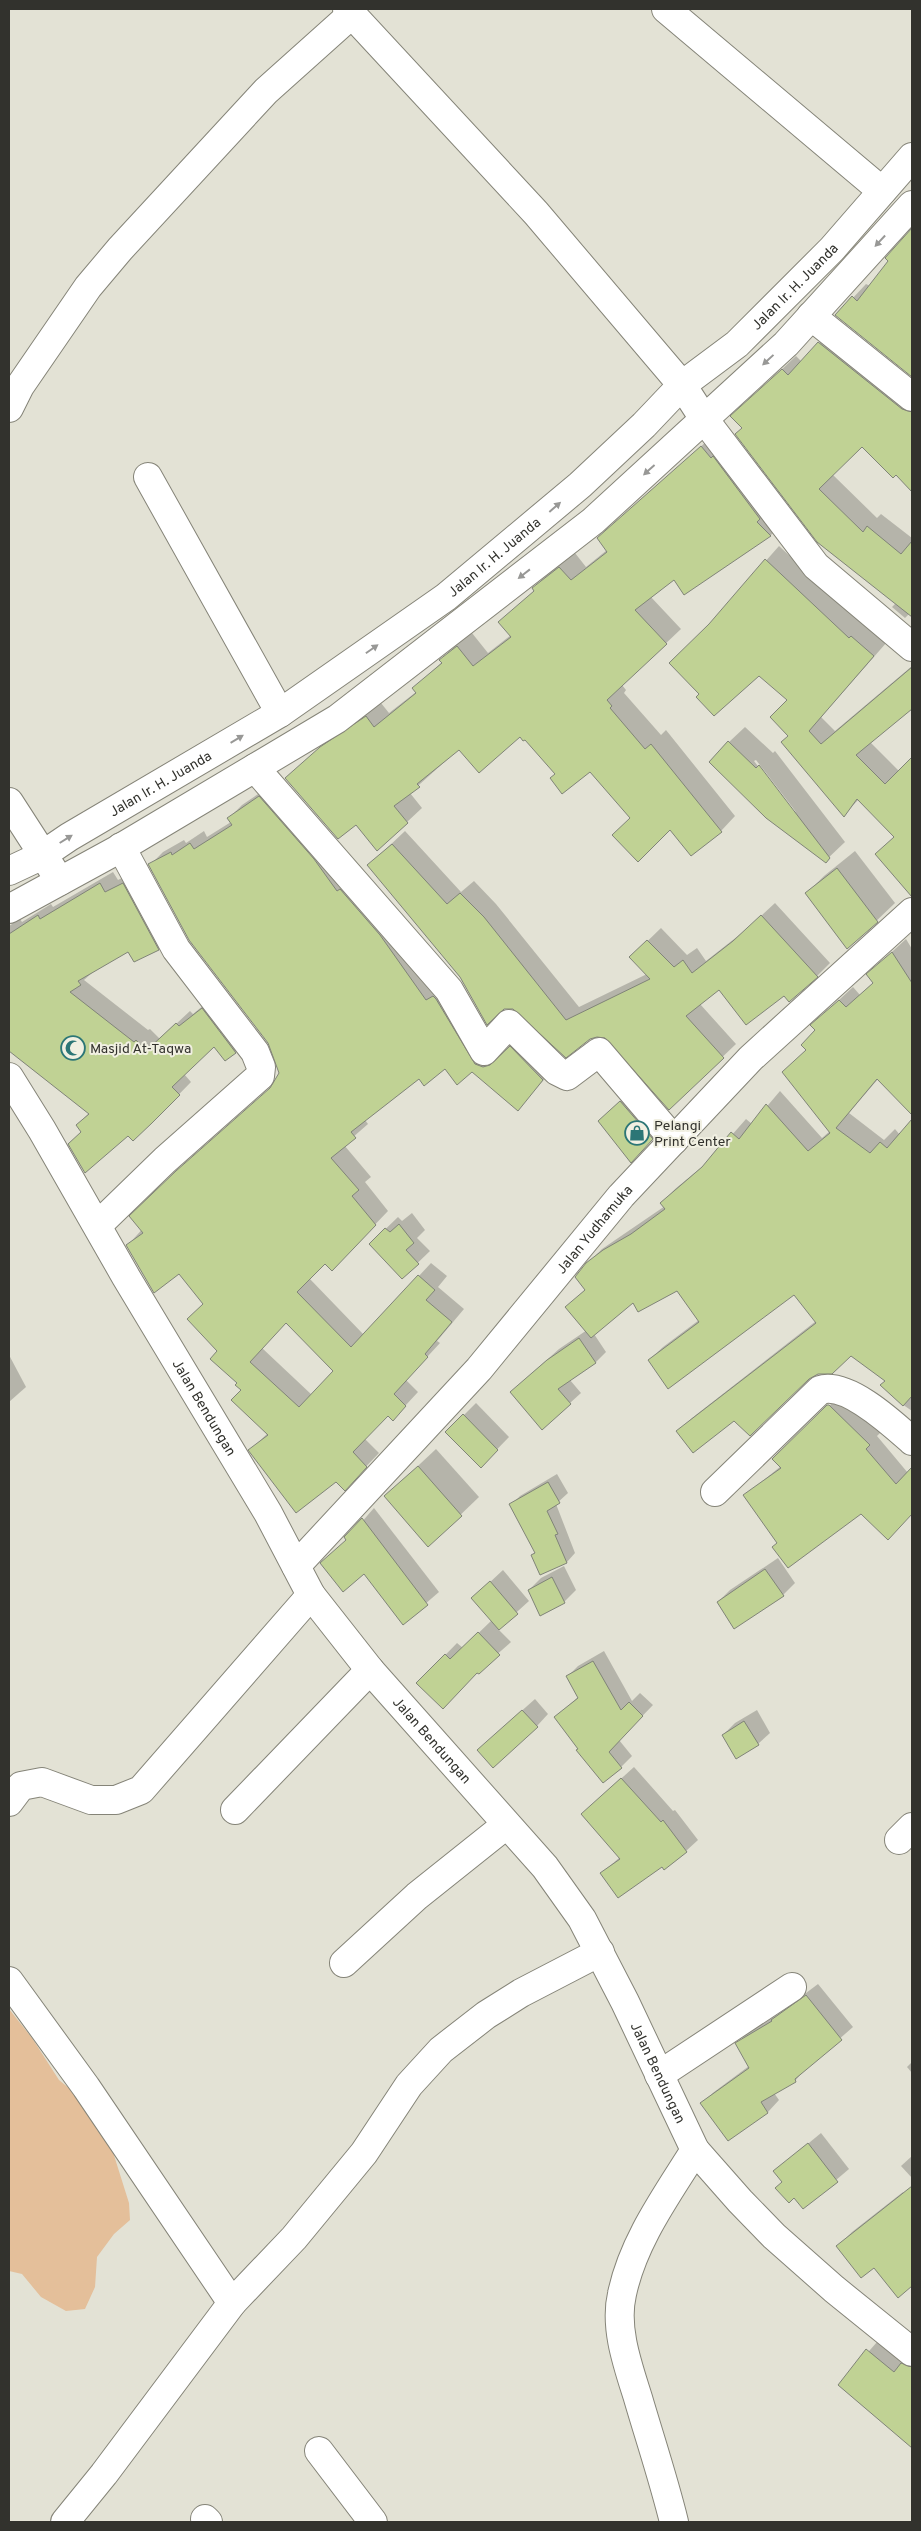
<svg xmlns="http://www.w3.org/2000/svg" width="921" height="2531" viewBox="0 0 921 2531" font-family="Overpass,sans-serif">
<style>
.green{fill:#e4bf9a}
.shadow{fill:#0003;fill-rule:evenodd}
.building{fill:#c0d294;stroke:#808478;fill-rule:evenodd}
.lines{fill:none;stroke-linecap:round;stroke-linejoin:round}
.minor-casing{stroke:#858478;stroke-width:30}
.highway-casing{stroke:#858478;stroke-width:30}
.minor{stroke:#fff;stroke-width:28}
.highway{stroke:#fff;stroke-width:28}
.oneway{fill:#989896}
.labels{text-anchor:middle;stroke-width:4;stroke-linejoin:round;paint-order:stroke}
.street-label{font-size:14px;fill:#32322d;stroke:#f1f0e2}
.poi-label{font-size:14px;fill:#32322d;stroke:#f1f0e2;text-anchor:start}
</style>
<rect width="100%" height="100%" fill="#e3e2d5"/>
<path class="green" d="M9 2009 32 2038 59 2080 76 2094 89 2113 97 2130 112 2149 129 2203 130 2220 114 2234 97 2257 95 2287 85 2309 66 2311 41 2297 22 2274 9 2271Z"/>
<g class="shadow">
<path d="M912 230V376L837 315 866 284 870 286 890 261 887 258Z"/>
<path d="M832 329 912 393V490L896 473 862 445 832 474 877 518 881 514 912 538V611L905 618 892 607 896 603 744 428 746 403 796 356 802 362Z"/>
<path d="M716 433 785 521 771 535 685 593 674 578 650 596 681 629 622 685 626 690 624 693 661 735 666 730 735 816 721 831 670 828 631 817 590 771 556 774 525 738 520 736 460 748 410 793 422 808 407 822 286 778 336 733 381 703 389 713 416 692 414 688 442 662 441 660 456 645 472 633 488 653 511 635 500 622 535 590 533 588 548 574 575 553 586 567 607 550 598 538Z"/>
<path d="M779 546 864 625 866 623 887 642 821 717 835 731 912 666V707L870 742 899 771 912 759V883L906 888 877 854 895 836 859 799 844 815 790 736 789 700 759 674 701 694 710 624Z"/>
<path d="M745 727 773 753 775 751 845 842 825 861 729 742ZM756 760 796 812 791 809 754 761Z"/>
<path d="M273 784 496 1054 504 1053 523 1034 556 1066 518 1109 473 1071 445 1067 420 1078 365 1120 368 1124 344 1145 371 1177 365 1182 388 1211 345 1256 325 1263 309 1278 364 1335 431 1263 447 1276 438 1287 464 1309 437 1341 440 1343 406 1380 418 1392 393 1419 388 1414 365 1439 379 1453 357 1476 336 1480 250 1450 268 1433 218 1351 204 1303 179 1273 127 1246 273 1085 280 1073 269 1042 150 865 163 852 184 840 186 843 204 831 207 837 231 822 229 818 242 805ZM286 1321 335 1371 312 1395 262 1348Z"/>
<path d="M405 831 461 892 474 881 496 904 579 1007 647 974 631 957 661 928 687 955 697 948 706 961 748 928 775 903 830 963 817 976 784 994 719 989 700 1004 736 1044 669 1108 606 1036 514 1008 461 976 369 865Z"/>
<path d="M855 851 895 903 848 948 806 894 824 876Z"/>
<path d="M136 871 171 936 158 949 129 950 93 972 84 980 148 1030 150 1029 160 1039 190 1011 193 1014 215 996 248 1039 235 1052 214 1045 184 1074 191 1082 152 1122 129 1134 82 1131 77 1125 89 1113 9 1049V926L20 919 22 922 51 904 53 907 113 872 118 880Z"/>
<path d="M906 939 912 949V1113L878 1079 849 1113 884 1140 895 1129 900 1135 912 1121V1310L908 1314 912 1318V1411L902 1404 886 1381 851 1354 734 1419 678 1431 692 1418 816 1321 795 1293 649 1360 663 1347 699 1320 677 1290 634 1301 594 1334 606 1352 596 1362 570 1380 581 1393 570 1403 522 1382 559 1349 587 1330 567 1307 586 1289 587 1264 602 1249 665 1206 662 1203 675 1189 709 1161 746 1119 752 1124 780 1091 822 1138 830 1131 807 1049 826 1012 853 987 860 995 874 982 882 961Z"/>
<path d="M632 1090 664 1127 643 1149 599 1121Z"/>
<path d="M412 1213 425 1230 417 1238 430 1251 402 1278 370 1244 398 1217 402 1221Z"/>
<path d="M9 1355 26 1387 9 1402Z"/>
<path d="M842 1394 881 1432 877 1436 908 1473 912 1469V1513L900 1526 861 1512 778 1543 744 1496 781 1466 785 1447Z"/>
<path d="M476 1403 509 1437 481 1466 447 1432Z"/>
<path d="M436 1449 479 1497 428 1546 404 1479Z"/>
<path d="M557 1474 568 1493 556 1504 575 1553 567 1562 540 1573 532 1555 536 1551 511 1505 520 1496Z"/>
<path d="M374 1508 439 1592 403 1623 347 1539Z"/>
<path d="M778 1558 795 1583 783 1595 718 1602 730 1590Z"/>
<path d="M564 1566 576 1590 564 1602 529 1590 541 1578Z"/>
<path d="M503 1570 529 1601 498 1629 511 1642 478 1671 418 1683 457 1643 463 1648 492 1620 473 1598Z"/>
<path d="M604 1651 632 1701 640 1693 653 1705 619 1740 632 1756 621 1767 580 1749 556 1717 578 1697 567 1677 578 1666Z"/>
<path d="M535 1699 548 1714 537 1726 491 1738Z"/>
<path d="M757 1710 770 1733 758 1744 723 1735 735 1723Z"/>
<path d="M634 1767 673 1811 675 1810 698 1840 686 1851 662 1865 602 1873 620 1857 582 1814Z"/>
<path d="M818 1984 853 2027 806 2068 795 2081 774 2093 779 2100 768 2112 728 2140 702 2103 714 2092 749 2066 737 2044 748 2032 778 2014Z"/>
<path d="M912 2062V2073L907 2067Z"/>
<path d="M821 2133 849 2169 803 2208 775 2171Z"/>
<path d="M912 2156V2178L901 2166Z"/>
<path d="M903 2192 912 2205V2285L898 2296 874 2267 838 2246 852 2232Z"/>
<path d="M885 2333 912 2354V2446L839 2385Z"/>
</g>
<g class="building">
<path d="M912 228V377L835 315 852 296 857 301 888 261 885 258Z"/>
<path d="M818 342 902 409 912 412V492L896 475 893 478 862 447 819 489 863 532 867 526 901 554 912 541V617L817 542 735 434 742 428 730 416 782 369 788 375Z"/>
<path d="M701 446 711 458 713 456 760 519 757 522 771 536 684 595 674 580 635 610 667 644 607 700 612 706 610 708 645 749 651 744 722 832 691 856 670 830 638 862 612 835 630 818 590 772 562 794 550 778 555 774 525 740 523 741 520 737 479 773 459 750 417 784 420 787 394 806 408 823 377 851 356 825 338 839 285 778 320 747 366 716 374 727 416 693 412 688 442 663 439 660 457 646 473 666 511 637 498 622 534 591 532 588 559 567 571 580 607 552 597 538Z"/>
<path d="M765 559 849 638 851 636 874 656 809 731 821 744 912 667V709L856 755 885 784 912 757V897L875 854 894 837 857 799 844 817 781 742 788 736 770 717 787 700 759 676 714 716 696 697 699 694 669 663 709 624Z"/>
<path d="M728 741 756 768 759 765 830 858 826 863 766 818 709 762Z"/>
<path d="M259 796 314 859 337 891 340 889 380 935 426 1000 433 996 436 999 475 1064 483 1067 490 1065 510 1046 543 1080 518 1111 472 1072 457 1085 445 1069 424 1086 419 1079 351 1132 356 1138 331 1158 359 1190 352 1196 376 1225 332 1271 325 1264 297 1292 351 1347 418 1275 435 1290 426 1300 452 1322 425 1354 428 1357 394 1394 406 1406 393 1421 388 1416 353 1452 367 1467 345 1491 336 1482 296 1513 248 1450 268 1435 231 1400 241 1390 235 1385 237 1383 210 1359 217 1351 187 1319 203 1304 179 1274 154 1293 126 1245 143 1233 129 1216 176 1171 270 1088 279 1073 268 1043 189 940 148 864 171 852 172 855 190 843 194 849 232 825 227 818ZM286 1323 333 1371 299 1407 250 1362Z"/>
<path d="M392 844 447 904 460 893 484 917 566 1020 650 979 629 957 647 940 674 967 683 960 692 973 733 941 761 915 818 977 789 1002 784 996 746 1025 719 990 686 1016 724 1058 669 1110 605 1038 597 1037 590 1039 566 1058 513 1009H504L487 1025 460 977 367 865Z"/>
<path d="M837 868 878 922 847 949 805 893Z"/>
<path d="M100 883 105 892 123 883 159 950 134 962 128 952 78 981 81 985 70 992 134 1042 136 1040 146 1051 176 1023 179 1026 202 1008 236 1053 225 1061 214 1047 172 1087 180 1095 152 1123 133 1141 128 1136 85 1173 68 1144 81 1132 76 1125 89 1114 9 1051V934L38 915 40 919Z"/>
<path d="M892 952 912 983V1115L877 1079 836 1128 870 1153 880 1142 887 1148 912 1119V1396L903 1406 880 1385 885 1381 851 1356 832 1374H818L809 1379 750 1436 734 1421 693 1453 676 1431 816 1323 794 1295 668 1389 648 1360 699 1322 677 1291 638 1312 633 1303 591 1338 565 1307 585 1290 575 1277 586 1263 603 1250 631 1234 665 1209 660 1203 702 1167 731 1132 739 1139 766 1104 808 1151 830 1133 782 1072 806 1050 801 1045 815 1030 810 1025 839 1000 846 1007 873 983 866 974Z"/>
<path d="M620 1101 653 1139 631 1163 598 1121Z"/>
<path d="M399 1224 414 1243 406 1250 419 1264 402 1279 369 1244 385 1228 390 1232Z"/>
<path d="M579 1338 596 1363 558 1389 571 1404 542 1430 510 1392 547 1360Z"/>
<path d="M827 1405H829L870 1445 866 1449 896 1484 912 1467V1514L888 1540 861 1514 788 1568 772 1547 777 1543 743 1495 781 1468 772 1459Z"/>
<path d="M463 1414 498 1450 481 1468 445 1432Z"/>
<path d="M418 1466 462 1516 428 1547 384 1496Z"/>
<path d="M548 1482 560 1503 547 1511 558 1534 555 1535 567 1563 540 1575 531 1555 535 1553 509 1504Z"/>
<path d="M362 1518 428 1605 403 1625 364 1574 343 1592 320 1563 346 1540 344 1537Z"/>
<path d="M765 1569 784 1596 734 1629 717 1602Z"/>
<path d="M552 1577 565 1603 540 1616 528 1590Z"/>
<path d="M490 1581 518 1614 499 1630 471 1598Z"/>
<path d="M478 1632 500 1655 479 1674 477 1673 443 1709 416 1683 445 1654 450 1659Z"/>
<path d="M593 1661 621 1710 629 1702 643 1716 609 1752 622 1768 603 1783 576 1750 578 1749 554 1717 578 1698 566 1676Z"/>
<path d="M522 1710 538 1727 493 1768 477 1750Z"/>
<path d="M744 1721 759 1745 736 1759 722 1735Z"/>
<path d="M621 1778 661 1822 663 1820 687 1852 664 1870 662 1867 618 1898 600 1873 620 1859 581 1814Z"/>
<path d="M806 1995 842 2040 795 2079 796 2082 761 2102 768 2113 728 2141 700 2103 749 2068 735 2043 772 2021 771 2020Z"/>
<path d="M808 2143 838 2182 803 2209 794 2198 789 2203 775 2188 782 2182 773 2171Z"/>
<path d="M912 2186V2286L898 2298 874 2268 861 2278 836 2246Z"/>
<path d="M866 2349 894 2372 901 2363 912 2367V2448L838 2385Z"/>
</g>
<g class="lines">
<g class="minor-casing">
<g id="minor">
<path d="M347 9 536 213 682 385 704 419 816 566 912 647"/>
<path d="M666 9 882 191"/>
<path d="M811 316 912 397"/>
<path d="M9 408 20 386 88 287 120 249 266 91 352 14"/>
<path d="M148 477 280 713"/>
<path d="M255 768 449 990 484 1051 509 1024 557 1071 567 1076 599 1052 674 1140"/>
<path d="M9 802 60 881"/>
<path id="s1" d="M9 1077 42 1130 126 1277 268 1513 311 1595 370 1670 545 1867 582 1919 625 2002 695 2150 740 2201 774 2236 834 2289 912 2352"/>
<path d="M98 1225 165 1160 260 1076 261 1067 255 1052 176 949 121 847"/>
<path d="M715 1492 820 1390C847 1381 893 1424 912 1441"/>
<path id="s2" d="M296 1566 479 1369 621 1196 751 1058 912 912"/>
<path d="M9 1802 21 1786 42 1782 91 1800H116L141 1790 311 1595"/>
<path d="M235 1810 370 1670"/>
<path d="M899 1840 912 1827"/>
<path d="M344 1963 417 1896 506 1825"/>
<path d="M9 1981 86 2087 232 2303"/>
<path d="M659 2075 792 1987"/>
<path d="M319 2451 373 2522"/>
<path d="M205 2519 208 2522"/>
<path d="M65 2522 104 2474 232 2303 294 2238 364 2153 409 2085 441 2050 486 2015 521 1993 600 1952"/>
<path d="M674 2522C664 2481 650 2439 638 2398 628 2366 614 2328 622 2294 633 2241 667 2195 695 2150"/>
</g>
</g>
<g class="highway-casing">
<g id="highway">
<path id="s3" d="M9 871 41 856 69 837 280 713 446 597 580 485 644 425 682 385 737 344 832 249 912 157"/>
<path d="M9 909 117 850 337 719 593 521 786 344 912 205"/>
</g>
</g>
<use href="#minor" class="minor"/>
<use href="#highway" class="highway"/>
</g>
<defs><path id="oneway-solid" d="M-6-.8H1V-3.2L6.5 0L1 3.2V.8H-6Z" transform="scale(1.25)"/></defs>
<g class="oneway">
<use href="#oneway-solid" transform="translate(880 241) rotate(133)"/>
<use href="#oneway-solid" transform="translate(768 360) rotate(137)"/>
<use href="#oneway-solid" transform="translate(649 470) rotate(138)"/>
<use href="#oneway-solid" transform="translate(555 507) rotate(-41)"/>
<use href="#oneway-solid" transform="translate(524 574) rotate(142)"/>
<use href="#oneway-solid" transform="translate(372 649) rotate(-35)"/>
<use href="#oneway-solid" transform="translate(237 739) rotate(-31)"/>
<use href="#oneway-solid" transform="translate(66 839) rotate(-32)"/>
</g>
<defs>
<g id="mosque-ring" transform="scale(1.25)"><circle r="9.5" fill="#f1f0e2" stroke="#2c7676" stroke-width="1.5"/><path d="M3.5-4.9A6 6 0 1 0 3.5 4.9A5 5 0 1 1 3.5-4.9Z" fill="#2c7676"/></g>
<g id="shop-ring" transform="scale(1.25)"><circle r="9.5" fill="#f1f0e2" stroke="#2c7676" stroke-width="1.5"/><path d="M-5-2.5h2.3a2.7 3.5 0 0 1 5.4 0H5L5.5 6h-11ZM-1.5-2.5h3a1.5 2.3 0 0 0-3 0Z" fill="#2c7676"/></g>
</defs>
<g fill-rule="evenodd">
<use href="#mosque-ring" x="73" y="1048"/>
<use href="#shop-ring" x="637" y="1133"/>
</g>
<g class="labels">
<g class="street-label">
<text dy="5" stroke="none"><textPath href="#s3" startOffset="984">Jalan Ir. H. Juanda</textPath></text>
<text dy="5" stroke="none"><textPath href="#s3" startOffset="579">Jalan Ir. H. Juanda</textPath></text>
<text dy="5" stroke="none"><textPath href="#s3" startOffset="175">Jalan Ir. H. Juanda</textPath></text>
<text dy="5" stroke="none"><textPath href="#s2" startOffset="450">Jalan Yudhamuka</textPath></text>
<text dy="5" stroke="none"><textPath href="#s1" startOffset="384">Jalan Bendungan</textPath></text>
<text dy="5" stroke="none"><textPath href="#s1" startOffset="789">Jalan Bendungan</textPath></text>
<text dy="5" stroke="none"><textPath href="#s1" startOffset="1194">Jalan Bendungan</textPath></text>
</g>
<g class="poi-label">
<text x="90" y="1053">Masjid At-Taqwa</text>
<text x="654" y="1130">Pelangi<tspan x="654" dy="16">Print Center</tspan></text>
</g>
</g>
<rect width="921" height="2531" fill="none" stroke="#32322d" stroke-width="20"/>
</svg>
